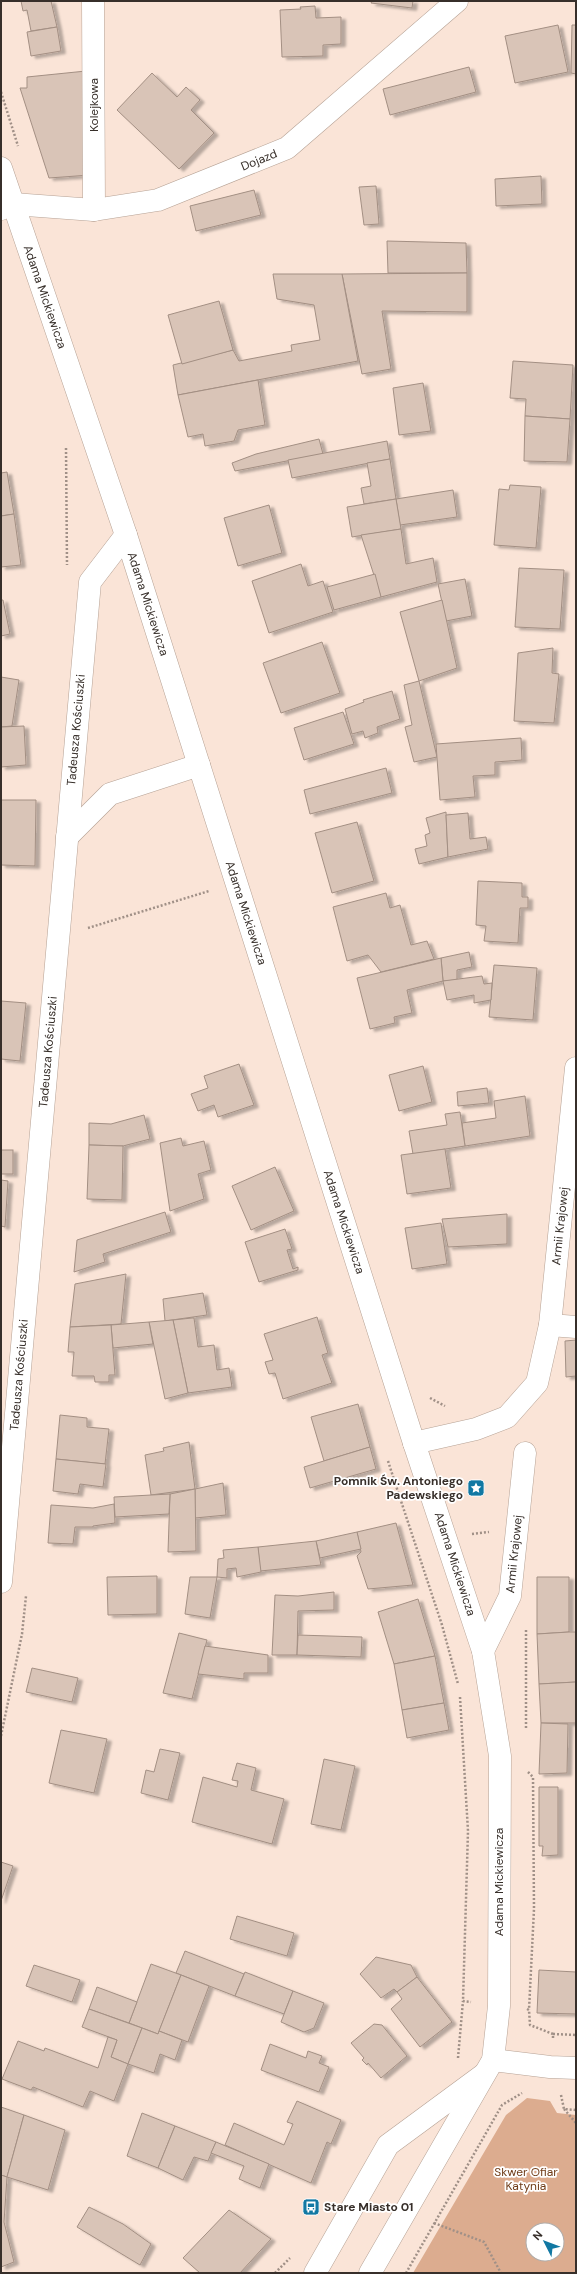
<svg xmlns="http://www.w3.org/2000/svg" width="577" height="2274" viewBox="0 0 577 2274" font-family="'DM Sans',sans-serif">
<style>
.green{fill:#dcac8f;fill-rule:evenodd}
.building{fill:#d9c4b7;stroke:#a38f83;filter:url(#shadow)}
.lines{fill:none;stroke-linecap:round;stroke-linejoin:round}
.street-casing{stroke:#b6a295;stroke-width:23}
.secondary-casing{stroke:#b6a295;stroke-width:23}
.path{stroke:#a09087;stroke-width:2.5;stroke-dasharray:2 2;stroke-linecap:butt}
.street{stroke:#fff;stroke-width:22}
.secondary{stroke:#fff;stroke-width:22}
.labels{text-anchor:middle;stroke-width:3.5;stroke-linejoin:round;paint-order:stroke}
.street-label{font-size:12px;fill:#372f2a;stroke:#fff}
.poi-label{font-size:12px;font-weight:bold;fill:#372f2a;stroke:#fff;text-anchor:end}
.park-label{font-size:12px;fill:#703d19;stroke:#fff}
</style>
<defs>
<filter id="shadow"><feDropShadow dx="4.5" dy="2.5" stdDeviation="1" flood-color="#0004"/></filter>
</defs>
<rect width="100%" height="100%" fill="#fae4d7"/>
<path class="green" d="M527 2098 550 2101 557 2113 576 2115V2273H413L506 2115ZM533 2230H557V2254H533Z"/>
<g class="building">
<path d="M21 1H51L57 27 31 31 27 10 23 11Z"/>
<path d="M372 1H413L412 8 371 3Z"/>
<path d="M315 6 316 18 341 17V44L323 45V56L282 57 280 10 301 9 300 7Z"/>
<path d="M558 25 568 72 515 83 505 36Z"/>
<path d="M572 25H576V74L571 73Z"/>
<path d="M57 27 61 51 31 56 27 32Z"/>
<path d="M469 67 476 92 390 115 383 89Z"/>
<path d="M86 71 90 175 49 178 20 88H27V77Z"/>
<path d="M152 73 177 97 186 87 200 100 191 110 214 133 179 169 117 110Z"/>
<path d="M541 176 542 204 496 206 495 179Z"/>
<path d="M376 186 379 224 364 225 359 187Z"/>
<path d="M254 190 261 215 196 231 190 206Z"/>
<path d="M387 241 466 243 467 273H388Z"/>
<path d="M467 273V312L382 311 391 369 362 374 342 274Z"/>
<path d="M273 274H342L358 361 178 395 173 365 233 350 239 361 292 351 291 345 320 340 314 305 277 299Z"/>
<path d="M219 301 233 350 182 364 168 315Z"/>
<path d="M513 361 573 365 570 419 525 416 526 399 510 398Z"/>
<path d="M258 380 265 425 238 430 234 441 205 446 203 434 188 437 178 395Z"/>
<path d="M423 383 431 431 399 435 393 388Z"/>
<path d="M525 416 570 419 567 462 524 461Z"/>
<path d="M319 439 323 454 235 471 232 463 256 454Z"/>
<path d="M387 441 390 459 292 478 288 460Z"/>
<path d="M390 459 396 499 364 504 361 488 371 486 367 463Z"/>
<path d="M7 472 14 514 1 516V473Z"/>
<path d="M510 485 541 487 536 548 494 545 499 489 509 490Z"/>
<path d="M453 490 457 517 400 525 396 499Z"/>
<path d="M396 499 401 529 352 537 347 507Z"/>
<path d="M269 505 282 553 238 566 224 518Z"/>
<path d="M14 514 21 565 1 567V516Z"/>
<path d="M401 529 406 564 433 558 437 582 381 597 361 535Z"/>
<path d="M301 564 308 586 323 581 333 612 269 633 252 581Z"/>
<path d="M519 568 564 570 560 629 515 627Z"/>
<path d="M375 574 381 597 334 610 327 587Z"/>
<path d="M465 579 472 616 446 621 438 584Z"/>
<path d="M1 600H3L10 634 1 636Z"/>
<path d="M442 600 457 668 419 681 400 612Z"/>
<path d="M322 642 340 693 281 713 263 663Z"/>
<path d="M553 648 552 673 559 674 554 723 514 721 518 653Z"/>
<path d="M1 677 19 680 12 726 1 727Z"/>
<path d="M419 681 437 757 414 762 405 727 412 725 404 685Z"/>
<path d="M392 691 400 719 377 727 378 733 365 738 363 731 352 734 345 709 364 702 363 700Z"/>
<path d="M343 712 354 744 304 760 294 728Z"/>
<path d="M24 726 26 765 1 767V727Z"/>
<path d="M521 738 522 760 495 762V775L473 776 475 797 440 800 436 744Z"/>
<path d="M386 768 392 793 310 814 304 790Z"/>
<path d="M1 800H36L35 866 1 865Z"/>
<path d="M446 812 448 857 419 864 415 849 427 846 425 835 430 833 426 818Z"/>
<path d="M468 813 470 839 486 837 488 849 448 857 446 815Z"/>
<path d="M357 822 374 881 332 893 315 833Z"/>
<path d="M478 881 522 883V897H528V908H520L518 943 484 941 486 926 476 925Z"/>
<path d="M386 893 390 908 400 905 411 945 427 941 434 959 381 972 368 955 347 961 333 907Z"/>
<path d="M469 952 472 967 457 970V980L443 981 441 958Z"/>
<path d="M441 958 443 981 407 990 412 1013 394 1017 395 1023 370 1029 357 978Z"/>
<path d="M494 965 537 968 533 1020 489 1017Z"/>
<path d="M482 976 484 984 492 983 491 1000 474 1003V995L447 1000 443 981Z"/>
<path d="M1 1001 26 1003 20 1061 1 1059Z"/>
<path d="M239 1064 254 1105 218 1117 214 1105 198 1111 191 1094 208 1088 204 1076Z"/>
<path d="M423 1066 432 1102 399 1111 389 1075Z"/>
<path d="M487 1088 489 1103 458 1106 457 1092Z"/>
<path d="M525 1096 530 1136 465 1146 462 1123 496 1118 494 1101Z"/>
<path d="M460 1112 465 1146 413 1154 409 1131 447 1125 445 1114Z"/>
<path d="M144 1115 150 1139 123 1146 89 1145V1123L111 1124Z"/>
<path d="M181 1138 183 1146 204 1141 211 1170 198 1174 204 1199 170 1211 160 1143Z"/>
<path d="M89 1145 123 1146 122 1200 87 1199Z"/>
<path d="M445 1149 451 1188 407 1194 401 1155Z"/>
<rect x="1" y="1150" width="12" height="24"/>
<path d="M275 1167 294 1211 251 1230 232 1186Z"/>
<path d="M1 1180 8 1181 5 1227 1 1226Z"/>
<path d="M165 1212 171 1232 103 1254 105 1262 74 1272 77 1240Z"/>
<path d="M507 1214V1244L448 1247 442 1219Z"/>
<path d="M441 1223 447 1264 412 1269 405 1228Z"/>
<path d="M285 1229 292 1249 287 1250 293 1269 298 1267V1270L259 1282 245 1242Z"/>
<path d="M126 1274 121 1324 70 1327 75 1284Z"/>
<path d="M203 1293 207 1315 165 1321 163 1299Z"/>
<path d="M317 1317 328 1353 322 1355 332 1383 283 1399 275 1373 269 1374 265 1362 273 1360 264 1334Z"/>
<path d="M192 1318H194L198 1347 214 1345 217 1370 229 1368 232 1387 188 1393 173 1320Z"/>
<path d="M173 1320 188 1393 165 1399 149 1322Z"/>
<path d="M149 1322 153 1344 113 1348 111 1325Z"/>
<path d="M111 1325 115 1375H109V1382H95L94 1376H72L74 1352H68L70 1327Z"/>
<path d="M576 1340V1376L566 1377 565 1341Z"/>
<path d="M358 1404 370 1447 324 1461 311 1417Z"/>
<path d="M60 1415 87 1418V1427L109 1429 105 1464 56 1459Z"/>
<path d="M189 1442 195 1489 151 1495 145 1455 164 1451 163 1448Z"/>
<path d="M370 1447 376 1469 310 1488 304 1467Z"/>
<path d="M56 1459 106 1464 103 1487 80 1484 78 1494 53 1491Z"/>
<path d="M223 1483 226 1515 195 1518V1489Z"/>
<path d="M195 1489 196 1551 168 1552 170 1494Z"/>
<path d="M170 1494 169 1514 115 1517 114 1497Z"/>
<path d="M114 1504 115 1523 93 1526V1527H75L73 1544 48 1543 51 1505 93 1508Z"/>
<path d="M396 1523 413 1585 368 1589 357 1556 361 1552 357 1532Z"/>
<path d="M357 1532 361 1549 320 1558 316 1541Z"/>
<path d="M316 1541 321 1565 260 1571 258 1547Z"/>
<path d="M258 1547 261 1572 237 1577 236 1568 227 1569V1578L217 1577 218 1559 224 1558 223 1550Z"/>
<path d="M157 1576V1614L108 1615 107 1577Z"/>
<path d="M190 1577H217L210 1618 185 1614Z"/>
<path d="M537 1577H569V1632L537 1634Z"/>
<path d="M334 1592V1610L298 1611 297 1655H272L275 1595 298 1596Z"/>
<path d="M418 1599 435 1656 394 1664 378 1612Z"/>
<path d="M569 1632H576V1682L539 1684 537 1634Z"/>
<path d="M179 1633 207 1640 192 1699 163 1693Z"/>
<path d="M298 1635 362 1637 361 1657 297 1655Z"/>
<path d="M205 1646 268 1655V1673H244V1679L198 1674Z"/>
<path d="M435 1656 444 1703 402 1710 394 1664Z"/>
<path d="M32 1668 78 1678 72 1702 26 1692Z"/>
<path d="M576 1682V1723H541L539 1684Z"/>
<path d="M444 1703 449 1730 407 1738 402 1710Z"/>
<path d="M541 1723 568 1724 567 1773 539 1774Z"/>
<path d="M61 1730 107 1739 94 1793 49 1783Z"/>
<path d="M160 1749 180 1753 168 1800 141 1793 146 1770 154 1772Z"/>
<path d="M324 1759 355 1766 341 1830 311 1824Z"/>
<path d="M237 1763 256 1768 251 1790 284 1799 272 1844 192 1822 203 1777 237 1787 238 1781 232 1780Z"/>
<path d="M539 1787H558V1855L542 1856 543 1846H539Z"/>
<path d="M1 1862 13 1866 1 1901Z"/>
<path d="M237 1916 294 1933 287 1956 230 1939Z"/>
<path d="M185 1951 244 1974 235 1996 176 1973Z"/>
<path d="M376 1957 411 1965 417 1977 397 1992 394 1989 381 1998 360 1974Z"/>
<path d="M151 1964 181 1975 158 2034 129 2023Z"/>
<path d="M34 1965 80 1980 72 2002 26 1986Z"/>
<path d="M539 1970 576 1972V2014L537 2013Z"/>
<path d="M245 1972 293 1991 284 2014 235 1996Z"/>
<path d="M181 1975 209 1986 188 2042 159 2031Z"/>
<path d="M417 1977 452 2022 420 2047 391 2009 402 1999 397 1992Z"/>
<path d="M97 1987 137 2002 129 2023 89 2009Z"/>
<path d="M293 1991 324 2003 314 2028 304 2032 281 2022Z"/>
<path d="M89 2009 142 2028 128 2064 111 2057 117 2040 82 2027Z"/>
<path d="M374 2024 382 2025 407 2056 381 2078 368 2063 367 2065 362 2060 364 2058 351 2043Z"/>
<path d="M142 2028 158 2034 159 2031 182 2040 175 2060 160 2054 154 2073 128 2064Z"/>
<path d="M108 2037 117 2040 111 2057 128 2064 114 2101 90 2091 83 2107 33 2087 31 2090 2 2079 18 2041 44 2051 45 2048 98 2068Z"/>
<path d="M270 2044 306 2058 308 2051 322 2056 319 2063 329 2067 319 2092 261 2070Z"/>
<path d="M297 2101 341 2120 331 2144 327 2142 311 2183 225 2145 234 2123 284 2145 293 2124 287 2122Z"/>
<path d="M1 2107 24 2115 7 2177 1 2175Z"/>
<path d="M142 2113 175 2126 158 2168 127 2156Z"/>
<path d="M24 2115 65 2130 48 2190 7 2177Z"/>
<path d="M175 2126 216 2142 208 2161 194 2157 183 2180 158 2168Z"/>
<path d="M216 2142 269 2164 260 2188 239 2179 244 2166 211 2153Z"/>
<path d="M1 2175 7 2177 4 2222 14 2262 1 2267Z"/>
<path d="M89 2207 123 2224 151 2244 140 2265 77 2227Z"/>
<path d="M229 2210 271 2239 240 2273H200L183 2258Z"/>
</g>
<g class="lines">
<g class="street-casing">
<g id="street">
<path d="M93 1 94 210"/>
<path d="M1 209 13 204 94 210 158 200 287 148 457 1"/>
<path d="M67 837 110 794 199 765"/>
<path d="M550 1325 576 1327"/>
<path d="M414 1443 476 1429 507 1417 537 1383 550 1325 576 1068"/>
<path d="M1 1582 90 582 126 535"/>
<path d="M483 1651 510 1596 525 1453"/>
<path d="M493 2060 550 2067 576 2068"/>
<path d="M315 2273 388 2145 483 2075"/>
</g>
</g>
<g class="secondary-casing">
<path id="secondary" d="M1 168 126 535 414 1443 483 1651 500 1756 499 2006 493 2060 370 2273"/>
</g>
<g class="path">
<path d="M1 92 18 146"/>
<path d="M66 448 67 565"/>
<path d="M88 928 209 891"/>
<path d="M430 1398 445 1406"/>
<path d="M388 1461 400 1498"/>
<path d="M404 1497 400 1498 442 1625 458 1684"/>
<path d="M472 1534 489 1532"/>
<path d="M460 1697 468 1831 463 2001 471 2002"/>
<path d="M526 1728V1629"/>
<path d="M1 1736 22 1634 26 1596"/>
<path d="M528 1772 533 1777 534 1909 529 2010"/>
<path d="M527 2009 529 2010 530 2025 553 2034V2040"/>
<path d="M553 2034 576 2035"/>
<path d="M458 2058 463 2001"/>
<path d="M561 2095 564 2109 576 2110"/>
<path d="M564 2109 576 2123"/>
<path d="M434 2223 484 2242 501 2273"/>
<path d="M275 2273 290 2258"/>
<path d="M406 2273 502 2105 522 2093"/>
</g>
<use href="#street" class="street"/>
<use href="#secondary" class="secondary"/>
</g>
<defs>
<g id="sight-square" transform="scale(0.9)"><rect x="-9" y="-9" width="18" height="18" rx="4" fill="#1178a3" stroke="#fff"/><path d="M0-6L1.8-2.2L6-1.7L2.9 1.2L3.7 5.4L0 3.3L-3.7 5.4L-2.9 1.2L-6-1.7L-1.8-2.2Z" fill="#fff"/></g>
<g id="bus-square" transform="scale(0.9)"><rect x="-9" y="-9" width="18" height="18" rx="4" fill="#1178a3" stroke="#fff"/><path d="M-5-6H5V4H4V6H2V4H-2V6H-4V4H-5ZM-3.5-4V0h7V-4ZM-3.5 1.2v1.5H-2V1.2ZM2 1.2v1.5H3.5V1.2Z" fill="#fff"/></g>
</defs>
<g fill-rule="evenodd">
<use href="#sight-square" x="476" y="1488"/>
<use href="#bus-square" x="311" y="2207"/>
</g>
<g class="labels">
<g class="street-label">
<text transform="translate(94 105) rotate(-90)" y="4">Kolejkowa</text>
<text transform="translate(259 160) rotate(-22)" y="4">Dojazd</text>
<text transform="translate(45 297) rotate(71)" y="4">Adama Mickiewicza</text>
<text transform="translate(148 604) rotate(72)" y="4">Adama Mickiewicza</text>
<text transform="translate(76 730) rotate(-85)" y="4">Tadeusza Kościuszki</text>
<text transform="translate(246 913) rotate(72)" y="4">Adama Mickiewicza</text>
<text transform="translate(48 1052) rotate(-85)" y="4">Tadeusza Kościuszki</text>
<text transform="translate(344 1222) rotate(72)" y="4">Adama Mickiewicza</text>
<text transform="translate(560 1226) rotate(-84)" y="4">Armii Krajowej</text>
<text transform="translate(19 1375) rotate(-85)" y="4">Tadeusza Kościuszki</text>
<text transform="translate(514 1554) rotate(-84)" y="4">Armii Krajowej</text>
<text transform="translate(455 1564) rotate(72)" y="4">Adama Mickiewicza</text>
<text transform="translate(499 1882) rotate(-90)" y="4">Adama Mickiewicza</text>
</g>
<g class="poi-label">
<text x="463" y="1485">Pomnik Św. Antoniego<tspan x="463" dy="14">Padewskiego</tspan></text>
<text x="324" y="2211" text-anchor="start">Stare Miasto 01</text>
</g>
<g class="park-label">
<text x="526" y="2176">Skwer Ofiar<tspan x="526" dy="14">Katynia</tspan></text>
</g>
</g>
<rect width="577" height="2274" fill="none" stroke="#372f2a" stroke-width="4"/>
<g transform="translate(545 2242) rotate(312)"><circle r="19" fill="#ffffff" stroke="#afacaa"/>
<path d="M0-3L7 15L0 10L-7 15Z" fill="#1178a3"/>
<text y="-6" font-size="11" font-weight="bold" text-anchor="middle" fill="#372f2a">N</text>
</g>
</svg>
